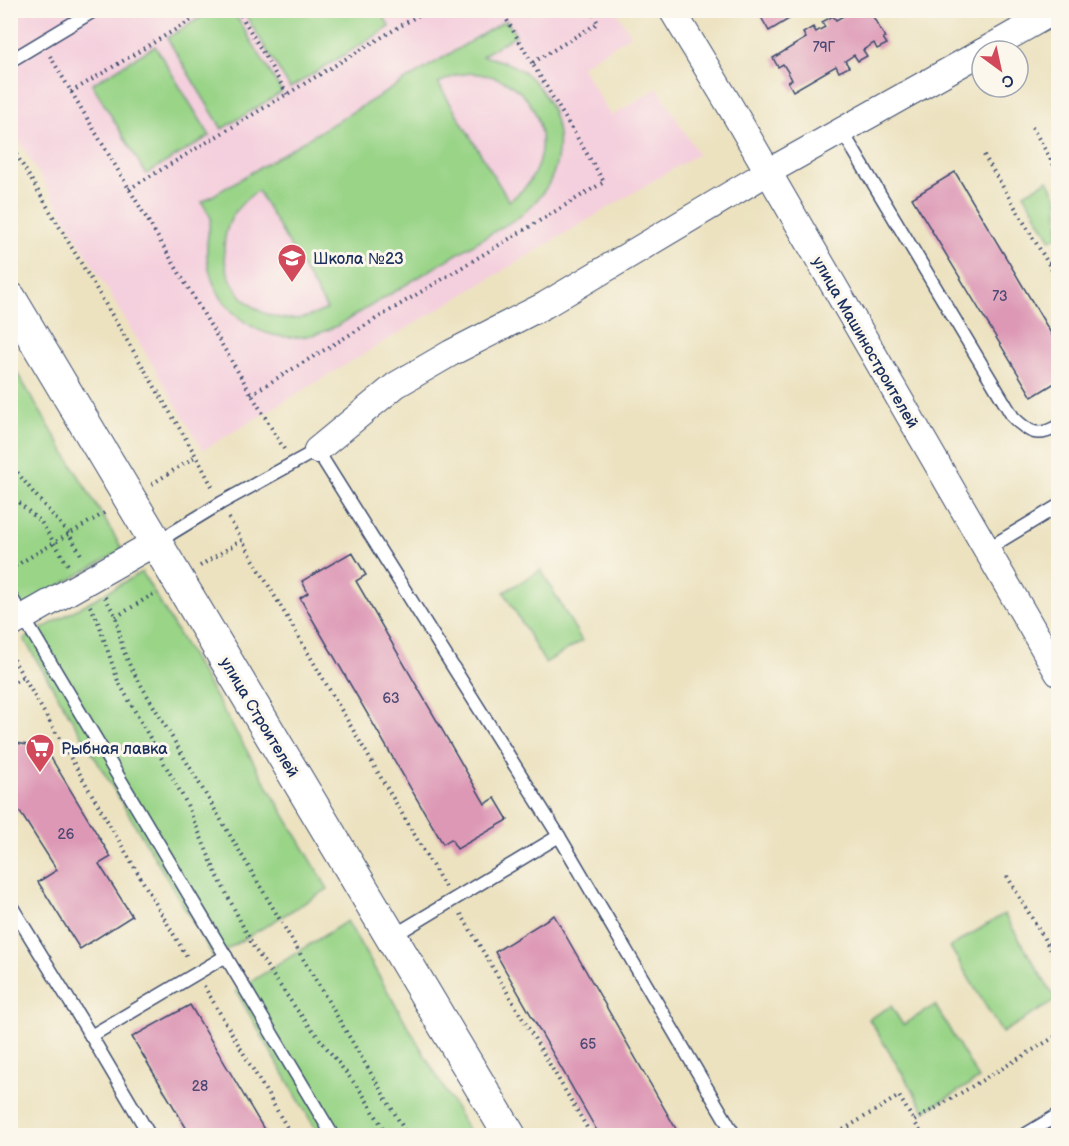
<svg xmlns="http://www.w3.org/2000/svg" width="1069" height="1146" viewBox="0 0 1069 1146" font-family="'Balsamiq Sans',sans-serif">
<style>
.built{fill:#f4cfdd}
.green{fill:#99d487;stroke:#5a8272;stroke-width:1.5;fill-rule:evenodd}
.building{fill:#dd98b5}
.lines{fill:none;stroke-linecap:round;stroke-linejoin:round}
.service-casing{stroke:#3a4a6d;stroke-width:15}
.minor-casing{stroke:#3a4a6d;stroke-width:28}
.tertiary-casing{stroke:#3a4a6d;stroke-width:34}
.path{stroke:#3a4a6d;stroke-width:4;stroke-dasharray:1.5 4.5;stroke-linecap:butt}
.service{stroke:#fff;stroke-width:12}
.minor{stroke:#fff;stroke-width:26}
.tertiary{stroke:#fff;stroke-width:32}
.labels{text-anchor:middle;stroke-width:6;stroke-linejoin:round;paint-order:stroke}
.number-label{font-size:14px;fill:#4c4974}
.poi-label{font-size:16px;fill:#1b2f5e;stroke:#fbf7ec;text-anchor:start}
.street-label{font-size:16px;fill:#1b2f5e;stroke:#fbf7ec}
</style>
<rect width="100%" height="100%" fill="#fbf7ec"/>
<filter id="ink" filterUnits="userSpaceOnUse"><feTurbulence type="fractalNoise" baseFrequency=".0167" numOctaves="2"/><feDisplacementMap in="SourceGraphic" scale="12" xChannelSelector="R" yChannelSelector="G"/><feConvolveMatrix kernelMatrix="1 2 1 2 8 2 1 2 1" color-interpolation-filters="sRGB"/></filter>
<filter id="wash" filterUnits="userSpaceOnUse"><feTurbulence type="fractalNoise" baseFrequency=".008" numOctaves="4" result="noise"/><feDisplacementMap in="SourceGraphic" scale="24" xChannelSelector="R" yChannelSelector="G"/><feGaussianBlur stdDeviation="1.35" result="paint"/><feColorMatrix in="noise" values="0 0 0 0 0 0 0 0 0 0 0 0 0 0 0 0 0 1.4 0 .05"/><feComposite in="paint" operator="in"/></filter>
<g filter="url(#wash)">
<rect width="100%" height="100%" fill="#ece2c0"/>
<path class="built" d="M10 11H616L631 35 581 66 611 116 658 88 698 154 203 450 11 127Z"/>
<g class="green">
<path d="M213 10 233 11 282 92 222 129 167 38Z"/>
<path d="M243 11H380L390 27 290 88Z"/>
<path d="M506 20 516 35 482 56C497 59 512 63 525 73 561 102 570 157 542 194 535 203 527 210 519 217L337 326C321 333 305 339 287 337 247 334 215 303 208 264 205 249 208 233 211 218L202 202ZM472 73C487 75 500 77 512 86 544 107 550 152 529 182 524 190 516 196 509 201L438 83 457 75ZM257 191H258L327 309C315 315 302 320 288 319 238 316 209 261 232 217 238 206 247 198 257 191Z"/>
<path d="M155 46 210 136 146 174 92 84Z"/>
<path d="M1048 180 1058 199V236L1051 240 1024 194Z"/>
<path d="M10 361 123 550 10 614Z"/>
<path d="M541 570 582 641 545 663 504 592Z"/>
<path d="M142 572 328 889 214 957 24 639Z"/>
<path d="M1004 914 1056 1000 1002 1033 950 947Z"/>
<path d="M347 921 471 1135H319L236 991Z"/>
<path d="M935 1005 979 1079 925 1111 869 1019 891 1006 903 1025Z"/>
</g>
<g id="blocks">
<g class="building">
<path d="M757 10H804L769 31Z"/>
<path d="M848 10H869L885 37 883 38 887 44 877 49 874 43 863 50 867 56 858 61 854 55 845 61 849 67 839 72 836 66 793 91 788 82 792 80 788 72 783 64 778 67 773 58 806 38 803 33 813 27 816 32 825 27 822 22 833 16 836 20 849 13Z"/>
<path d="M955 172 1058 345V381L1032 397 912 198Z"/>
<path d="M352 552 366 575 356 581 485 804 495 798 508 820 457 849 451 839 443 844 300 598 308 593 302 581Z"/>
<path d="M10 742 45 748 111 857 99 864 132 916 80 949 38 882 57 870 20 812 10 810Z"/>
<path d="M554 915 680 1136H600L495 952Z"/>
<path d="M190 1005 268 1136H191L132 1037Z"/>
</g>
</g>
</g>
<g filter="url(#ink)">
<use href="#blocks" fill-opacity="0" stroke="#3a4a6d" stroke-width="1.5"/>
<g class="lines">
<g class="service-casing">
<g id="service">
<path d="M10 61 95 10"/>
<path d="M842 131 1013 417C1029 433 1038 438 1058 426"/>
<path d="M157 542 221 503 317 450 559 836 735 1136"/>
<path d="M987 549 1058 506"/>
<path d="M10 595 333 1136"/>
<path d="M10 904 91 1036 226 956"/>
<path d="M393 936 559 836"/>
<path d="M91 1036 150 1136"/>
<path d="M1023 1136 1058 1115"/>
</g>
</g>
<g class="minor-casing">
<g id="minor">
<path d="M672 10 730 106 1058 673"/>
<path d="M984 51 1056 10"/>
<path d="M317 450 396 385 451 353 545 305 768 172 982 52"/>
<path d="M10 625 156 542"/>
</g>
</g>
<g class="tertiary-casing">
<path id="tertiary" d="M10 298 510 1136"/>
</g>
<g class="path">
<path d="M238 10 287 94"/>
<path d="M501 10 532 63"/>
<path d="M50 56 284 449"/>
<path d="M71 92 208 10"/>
<path d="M1032 127 1058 172"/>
<path d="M10 144 196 456 213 488"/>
<path d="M984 155 1058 280"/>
<path d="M129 189 427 10"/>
<path d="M1049 264 1058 258"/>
<path d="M251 394 604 182 532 63 598 23 591 10"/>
<path d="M10 463 32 491 69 534 83 558"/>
<path d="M152 484 196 456"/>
<path d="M10 495 41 522 68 565"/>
<path d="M229 518 445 887"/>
<path d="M200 566 242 540"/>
<path d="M10 569 106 512"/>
<path d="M105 597 116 617 123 650 131 668 408 1136"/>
<path d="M90 606 97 619 118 681 186 802 216 873 254 948 297 1010 362 1093 388 1136"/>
<path d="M116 617 155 593"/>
<path d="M10 654 188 959"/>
<path d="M10 684 23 677"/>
<path d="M1007 876 1058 962"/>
<path d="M461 914 592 1136"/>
<path d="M1050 947 1058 941"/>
<path d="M204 986 292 1136"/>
<path d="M833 1136 899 1096 914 1121"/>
<path d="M923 1136 914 1121 1058 1035"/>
</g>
<use href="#service" class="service"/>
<use href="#minor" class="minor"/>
<use href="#tertiary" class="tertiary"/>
</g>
</g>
<defs>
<g id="school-pin" transform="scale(1.5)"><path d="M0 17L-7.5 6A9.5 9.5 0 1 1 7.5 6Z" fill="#d1495b" stroke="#fbf7ec"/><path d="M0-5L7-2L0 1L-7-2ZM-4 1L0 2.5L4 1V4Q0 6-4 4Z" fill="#fff"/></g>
<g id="supermarket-pin" transform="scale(1.5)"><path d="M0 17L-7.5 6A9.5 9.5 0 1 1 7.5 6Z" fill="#d1495b" stroke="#fbf7ec"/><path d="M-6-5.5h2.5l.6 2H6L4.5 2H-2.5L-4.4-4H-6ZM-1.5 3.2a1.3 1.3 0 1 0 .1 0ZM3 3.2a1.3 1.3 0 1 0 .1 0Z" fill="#fff"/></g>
</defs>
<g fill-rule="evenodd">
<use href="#school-pin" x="292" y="258"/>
<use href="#supermarket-pin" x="40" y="748"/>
</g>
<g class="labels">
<g class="number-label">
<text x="824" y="52">79Г</text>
<text x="1000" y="301">73</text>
<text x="391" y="703">63</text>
<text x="66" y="839">26</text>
<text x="588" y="1049">65</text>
<text x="200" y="1091">28</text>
</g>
<g class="poi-label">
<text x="313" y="264">Школа №23</text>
<text x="61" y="754">Рыбная лавка</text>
</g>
<g class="street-label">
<text transform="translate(866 342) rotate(60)" y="6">улица Машиностроителей</text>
<text transform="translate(260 717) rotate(59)" y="6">улица Строителей</text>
</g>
</g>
<rect width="1069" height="1146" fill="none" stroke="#fbf7ec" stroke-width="36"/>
<g transform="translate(1000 69) rotate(147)"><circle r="28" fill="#fbf7ec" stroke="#a1a7b3" stroke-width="1.5"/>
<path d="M0-4.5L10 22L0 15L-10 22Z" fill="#d1495b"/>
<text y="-9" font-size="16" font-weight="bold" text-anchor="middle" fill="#1b2f5e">С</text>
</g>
</svg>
